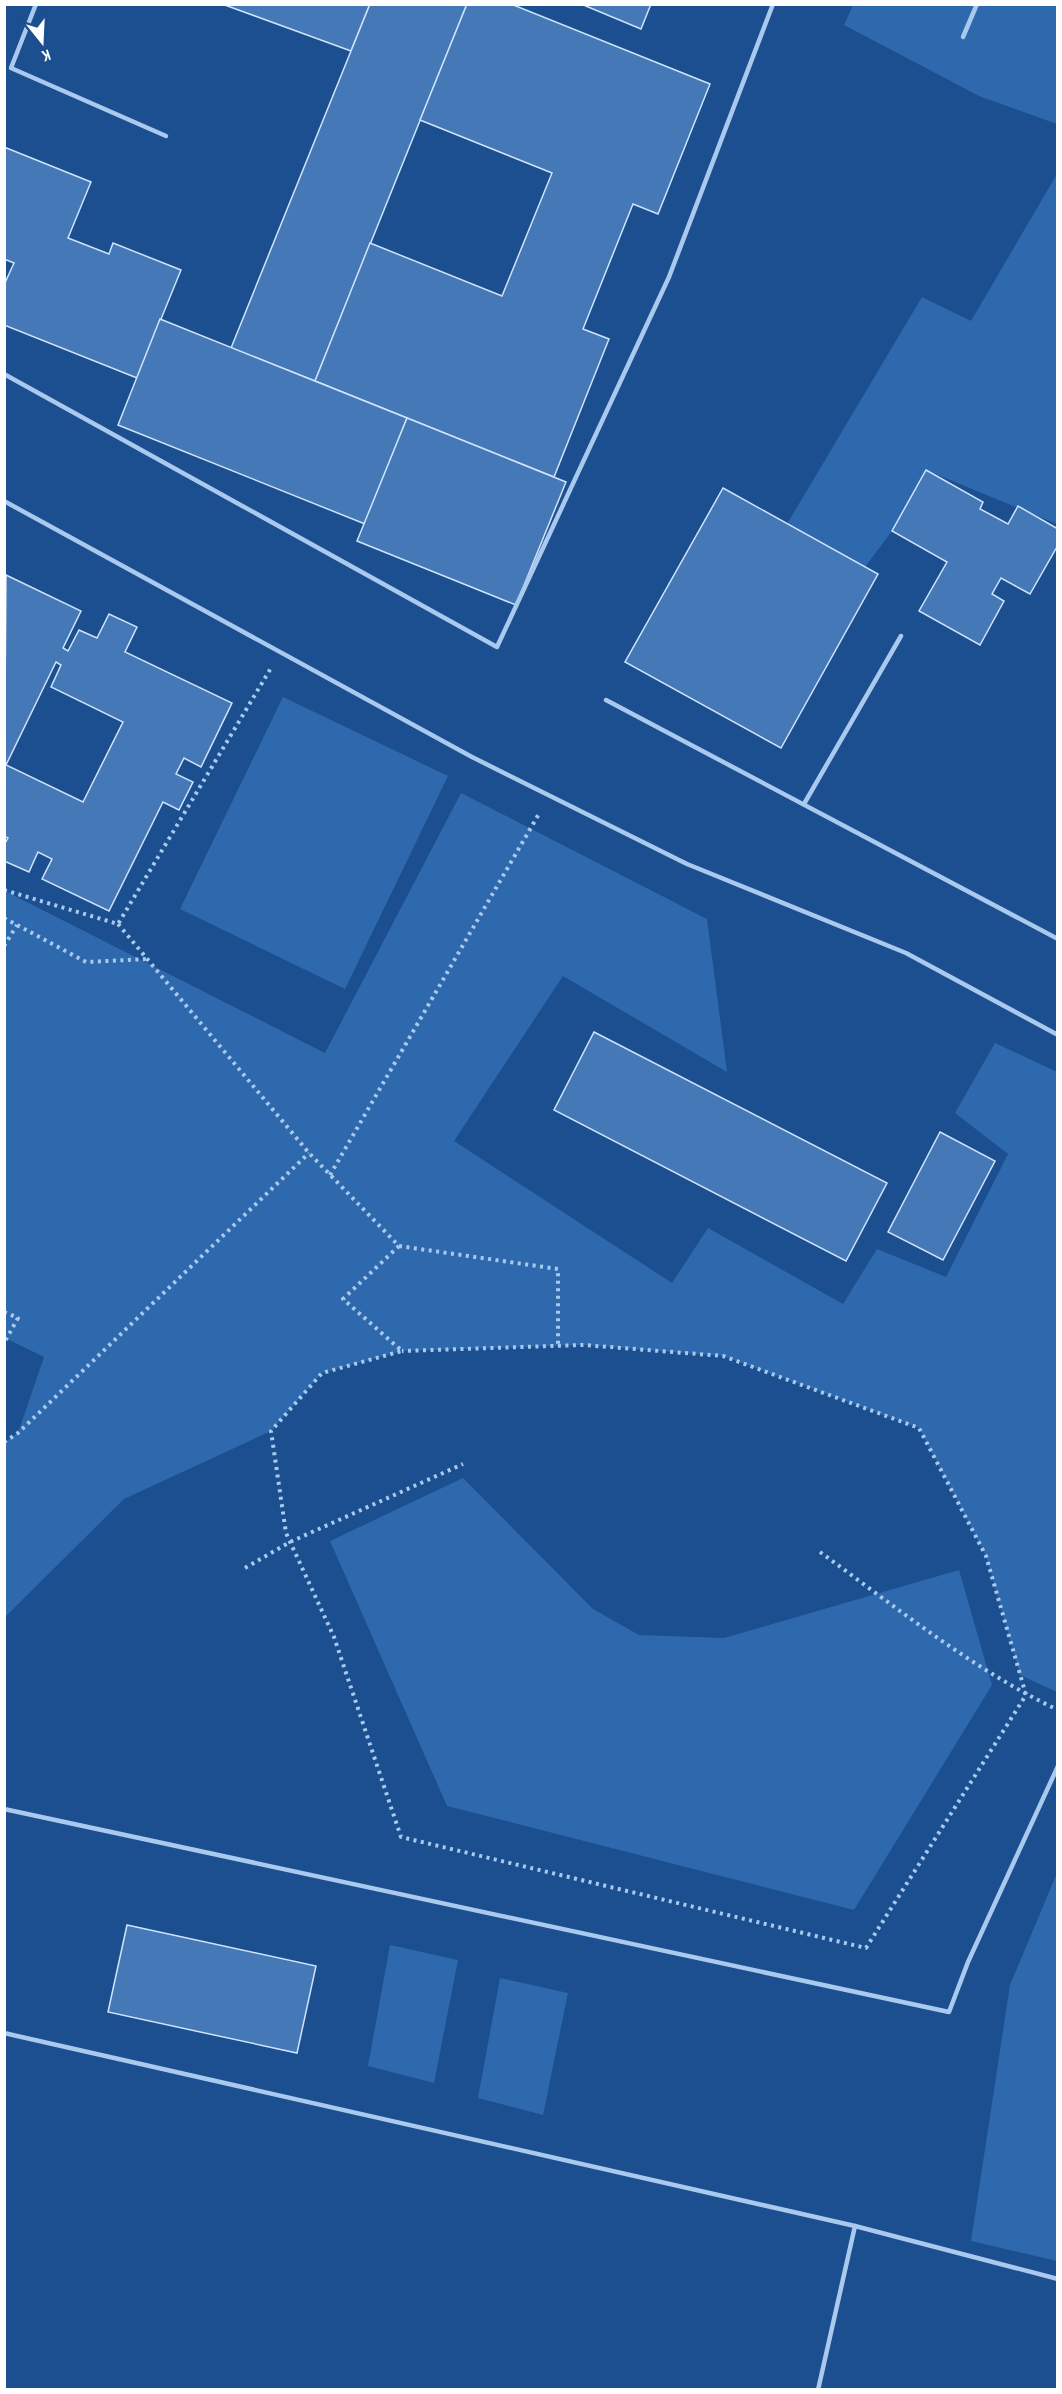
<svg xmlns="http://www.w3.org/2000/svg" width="1062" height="2394" viewBox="0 0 1062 2394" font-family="'Sofia Sans Condensed',sans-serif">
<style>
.green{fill:#2e69ad}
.building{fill:#4478b7;stroke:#cfe3fa;stroke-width:1.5;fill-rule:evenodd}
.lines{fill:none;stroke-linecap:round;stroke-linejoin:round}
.path{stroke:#a9c9ee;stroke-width:4;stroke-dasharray:3 4.5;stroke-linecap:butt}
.service{stroke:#a9c9ee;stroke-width:4.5}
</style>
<rect width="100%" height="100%" fill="#1b4f8f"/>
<g class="green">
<path d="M853 5H1057V124L979 96 844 25Z"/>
<path d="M1057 174V524L926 470 892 531 865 567 787 524 922 297 971 321Z"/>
<path d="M283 697 448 776 345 989 180 909Z"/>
<path d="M461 793 707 919 727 1072 563 976 454 1141 672 1283 708 1228 843 1304 877 1249 946 1277 1008 1154 955 1113 995 1043 1057 1072V1692L1020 1675 986 1556 919 1428 723 1356 584 1345 402 1351 322 1373 271 1431 124 1499 5 1617V1442L18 1433 44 1357 5 1338V891L325 1053Z"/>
<path d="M463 1478 593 1609 639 1635 724 1638 959 1570 992 1685 854 1910 447 1806 330 1541Z"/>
<path d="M1057 1873V2261L971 2241 1010 1985Z"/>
<path d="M390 1945 458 1960 434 2083 368 2066Z"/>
<path d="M500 1978 568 1993 543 2115 478 2098Z"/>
</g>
<g class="building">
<path d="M222 4H370L351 51Z"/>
<path d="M370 4H467L315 381 231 348Z"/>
<path d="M467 4H511L710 84 658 214 633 204 583 329 609 339 554 477 315 381 370 243 502 296 552 173 420 120Z"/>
<path d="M581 4H651L641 29Z"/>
<path d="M4 147 91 182 68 238 109 254 113 243 181 270 137 378 4 325V285L14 263 4 259Z"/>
<path d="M160 319 407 418 365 524 118 425Z"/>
<path d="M407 418 566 482 516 605 357 541Z"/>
<path d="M926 470 983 502 980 509 1008 524 1018 506 1058 529V545L1030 594 1001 578 992 594 1004 601 980 645 919 611 947 562 892 531Z"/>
<path d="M723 488 878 574 781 748 625 662Z"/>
<path d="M6 575 81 611 63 648 68 651 79 630 97 638 109 614 137 627 125 652 232 703 201 767 184 758 176 774 193 782 179 810 163 802 109 911 42 879 52 859 38 852 29 872 4 861V845L8 838 4 836ZM56 662 61 665 51 687 123 722 83 802 6 765Z"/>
<path d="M594 1032 887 1183 846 1261 554 1110Z"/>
<path d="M940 1132 995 1161 943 1260 888 1232Z"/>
<path d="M127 1925 316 1966 297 2053 108 2012Z"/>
</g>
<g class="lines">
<g class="path">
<path d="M4 890 118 924 271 668"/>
<path d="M4 918 86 962 147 959"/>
<path d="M118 924 309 1153 399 1246 343 1299 402 1351 322 1373 271 1431 286 1533 334 1637 401 1837 866 1948 1026 1695 986 1556 919 1428 723 1356 584 1345 402 1351"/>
<path d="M4 946 17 925"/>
<path d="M330 1175 540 812"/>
<path d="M399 1246 558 1269V1346"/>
<path d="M4 1312 18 1318 4 1343"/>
<path d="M4 1442 18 1433 309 1153"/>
<path d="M820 1552C896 1607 972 1669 1058 1710"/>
<path d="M245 1568 290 1542 463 1464"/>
</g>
<g class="service">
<path d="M36 4 11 68 166 136"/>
<path d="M963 37 977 4"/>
<path d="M4 374 497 647 669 277 773 4"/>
<path d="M4 501 472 757 687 864 906 953 1058 1035"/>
<path d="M606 700 1058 939"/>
<path d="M804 804 901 636"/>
<path d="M4 1809 949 2012 968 1962 1058 1766"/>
<path d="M4 2033 855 2226 1058 2279"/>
<path d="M818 2390 855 2226"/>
</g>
</g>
<rect width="1062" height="2394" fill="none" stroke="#ffffff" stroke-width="12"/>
<g transform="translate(42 42) rotate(162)" stroke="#1b4f8f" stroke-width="4.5" paint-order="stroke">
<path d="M0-4.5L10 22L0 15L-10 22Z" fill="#ffffff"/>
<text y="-9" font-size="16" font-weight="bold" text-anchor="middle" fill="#ffffff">K</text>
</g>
</svg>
